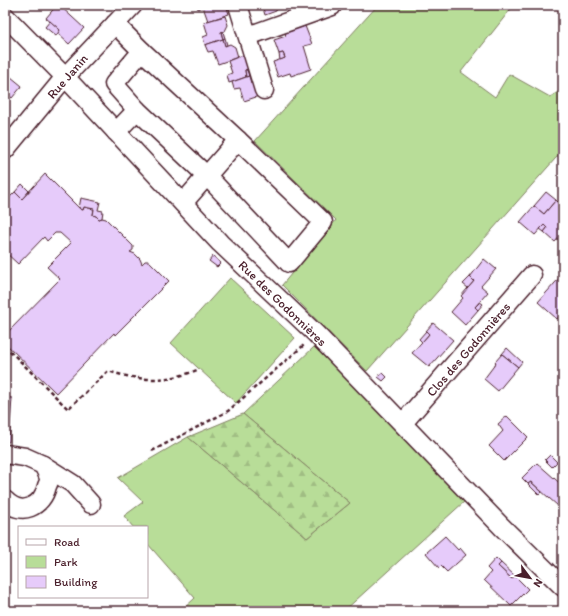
<svg xmlns="http://www.w3.org/2000/svg" width="568" height="616" viewBox="0 0 568 616" font-family="Itim,sans-serif">
<style>
.green{fill:#b8dd98;stroke:#817e62}
.forest{fill:url(#forest-firs);stroke:#817e62}
.building{fill:#e6cbfa;stroke:#4a1f2b}
.lines{fill:none;stroke-linecap:round;stroke-linejoin:round}
.minor-casing{stroke:#4a1f2b;stroke-width:21}
.path{stroke:#4a1f2b;stroke-width:2.5;stroke-dasharray:4 3;stroke-linecap:butt}
.minor{stroke:#fff;stroke-width:18}
.labels{text-anchor:middle;stroke-width:3.5;stroke-linejoin:round;paint-order:stroke}
.street-label{font-size:13px;fill:#4a1f2b;stroke:#fff}
</style>
<defs>
<pattern id="forest-firs" width="22" height="20" patternUnits="userSpaceOnUse"><rect width="22" height="20" fill="#b8dd98"/><path d="M5 1l3.5 6h-7zM16 11l3.5 6h-7z" fill="#a0bd83"/></pattern>
</defs>
<rect width="100%" height="100%" fill="#fff"/>
<filter id="ink" filterUnits="userSpaceOnUse"><feTurbulence type="fractalNoise" baseFrequency=".025" numOctaves="2"/><feDisplacementMap in="SourceGraphic" scale="8" xChannelSelector="R" yChannelSelector="G"/><feConvolveMatrix kernelMatrix="1 2 1 2 8 2 1 2 1" color-interpolation-filters="sRGB"/></filter>
<g filter="url(#ink)">
<g class="green">
<path d="M378 5H514L461 72 495 97 509 74 550 97 563 89V150L367 371 282 285 336 220 255 141Z"/>
<path d="M230 278 295 338 236 403 171 343Z"/>
<path d="M314 347 367 395 465 501 344 611H181L195 598 147 543V527H133L124 516 143 502 118 478 188 437 307 538 350 503 243 414Z"/>
</g>
<path class="forest" d="M243 414 350 503 307 538 188 437Z"/>
<g class="building">
<path d="M57 5H59L84 28 69 44 57 33 60 30 46 18Z"/>
<path d="M197 5H226L229 14 208 21 203 7 198 9Z"/>
<path d="M262 5H278V6L276 11 265 15Z"/>
<path d="M225 16 228 25 225 31 221 32 223 39 205 45 203 37 208 35 204 22Z"/>
<path d="M50 21 60 30 56 36 45 27Z"/>
<path d="M305 26 312 44 304 46 311 69 291 76 290 73 278 77 273 62 285 58 283 53 279 54 274 40 286 36 285 33Z"/>
<path d="M221 32H223L225 38 223 39Z"/>
<path d="M225 38 227 45 225 46 223 39Z"/>
<path d="M223 39 225 46 230 44 235 47 238 57 218 64 213 51 208 52 205 45Z"/>
<path d="M248 53 249 69 245 70 246 77 229 83 227 75 232 73 228 61Z"/>
<path d="M283 53 285 58 280 60 279 54Z"/>
<path d="M245 70H247L249 76 246 77Z"/>
<path d="M5 72 22 86 12 98 6 93 5 95Z"/>
<path d="M249 76 251 83 256 81 265 94 244 101 240 88 234 89 232 82Z"/>
<path d="M45 174 79 208 83 210 84 207 94 209 93 215 96 216 99 219 102 218 106 219 133 246V250L130 252 135 254 140 259 142 264 145 261H149L169 281 115 335 114 333 56 393 5 343V335L60 279 47 267 71 243 60 233H55L47 241 44 237 18 264 5 252V202L15 192 22 199Z"/>
<path d="M22 184 29 191 22 199 15 192Z"/>
<path d="M546 192 556 200 544 214 534 206Z"/>
<path d="M81 198 100 202 98 210 103 211 102 218 99 219 96 216 93 215 94 209 84 207 83 210 79 208Z"/>
<path d="M556 200 563 207V233L555 242 544 232 547 228 544 225 535 235 520 222 534 206 544 214Z"/>
<path d="M544 225 547 228 544 232 540 229Z"/>
<path d="M213 256 221 263 217 267 209 261Z"/>
<path d="M484 259 496 269 481 286 488 292 475 307 478 310 465 325 451 312 463 298 461 296 474 281 470 277Z"/>
<path d="M563 274V312L557 319 538 302Z"/>
<path d="M470 277 474 281 468 288 463 284Z"/>
<path d="M480 302 483 304 478 310 475 307Z"/>
<path d="M433 323 453 340 429 367 412 353 429 334 426 331Z"/>
<path d="M426 331 429 334 422 342 419 339Z"/>
<path d="M507 348 522 362 518 367 502 354Z"/>
<path d="M502 354 518 367 498 391 484 379 496 363 495 362Z"/>
<path d="M382 372 387 377 383 381 378 377Z"/>
<path d="M5 397 12 398 9 442H5Z"/>
<path d="M507 416 528 437 504 461 489 446 503 431 498 424Z"/>
<path d="M550 455 557 462 552 467 545 460Z"/>
<path d="M537 463 563 486V500L558 506 531 482 528 484 522 478Z"/>
<path d="M531 482 542 492 539 495 528 484Z"/>
<path d="M445 536 458 550 460 548 466 555 447 572 441 566 439 568 426 553Z"/>
<path d="M496 558 501 563 498 566 512 579 515 576 528 589 511 606 484 580 491 572 487 568Z"/>
<path d="M501 563 515 576 512 579 498 566Z"/>
</g>
<g class="lines">
<g class="minor-casing">
<g id="minor">
<path d="M238 5 264 90"/>
<path d="M5 16 65 77 220 243 316 334 502 527 563 587"/>
<path d="M115 24 142 51"/>
<path d="M248 36 332 6"/>
<path d="M142 51 238 140 323 222 289 263 207 176 137 110 114 84Z"/>
<path d="M116 132 137 110"/>
<path d="M5 150 65 77 133 5"/>
<path d="M183 203 238 140"/>
<path d="M403 423 532 275"/>
<path d="M5 454 25 457 43 465C45 469 49 476 49 480 49 482 48 484 47 486 42 507 21 517 5 500"/>
<path d="M43 465 73 484 91 504"/>
</g>
</g>
<g class="path">
<path d="M5 346 68 409 108 371C139 381 168 383 199 369"/>
<path d="M152 451 228 411 304 345"/>
</g>
<use href="#minor" class="minor"/>
</g>
</g>
<g class="labels">
<g class="street-label">
<text transform="translate(67 76) rotate(-49)" y="5">Rue Janin</text>
<text transform="translate(283 303) rotate(44)" y="5">Rue des Godonnières</text>
<text transform="translate(468 349) rotate(-49)" y="5">Clos des Godonnières</text>
</g>
</g>
<rect width="568" height="616" fill="none" stroke="#fff" stroke-width="20"/>
<rect x="10" y="10" width="548" height="596" fill="none" stroke="#4a1f2b" stroke-width="1.5" filter="url(#ink)"/>
<rect x="18" y="526" width="130" height="72" fill="#ffffff" stroke="#b7a5aa"/>
<rect x="26" y="539" width="20" height="6" fill="#ffffff" stroke="#b7a5aa"/>
<text x="54" y="546" font-size="12" fill="#4a1f2b">Road</text>
<rect x="26" y="556" width="20" height="12" fill="#b8dd98" stroke="#b7a5aa"/>
<text x="54" y="566" font-size="12" fill="#4a1f2b">Park</text>
<rect x="26" y="576" width="20" height="12" fill="#e6cbfa" stroke="#b7a5aa"/>
<text x="54" y="586" font-size="12" fill="#4a1f2b">Building</text>
<g transform="translate(530 578) rotate(122)" stroke="#ffffff" stroke-width="3" paint-order="stroke">
<path d="M0-3L7 15L0 10L-7 15Z" fill="#4a1f2b"/>
<text y="-6" font-size="11" font-weight="bold" text-anchor="middle" fill="#4a1f2b">N</text>
</g>
</svg>
